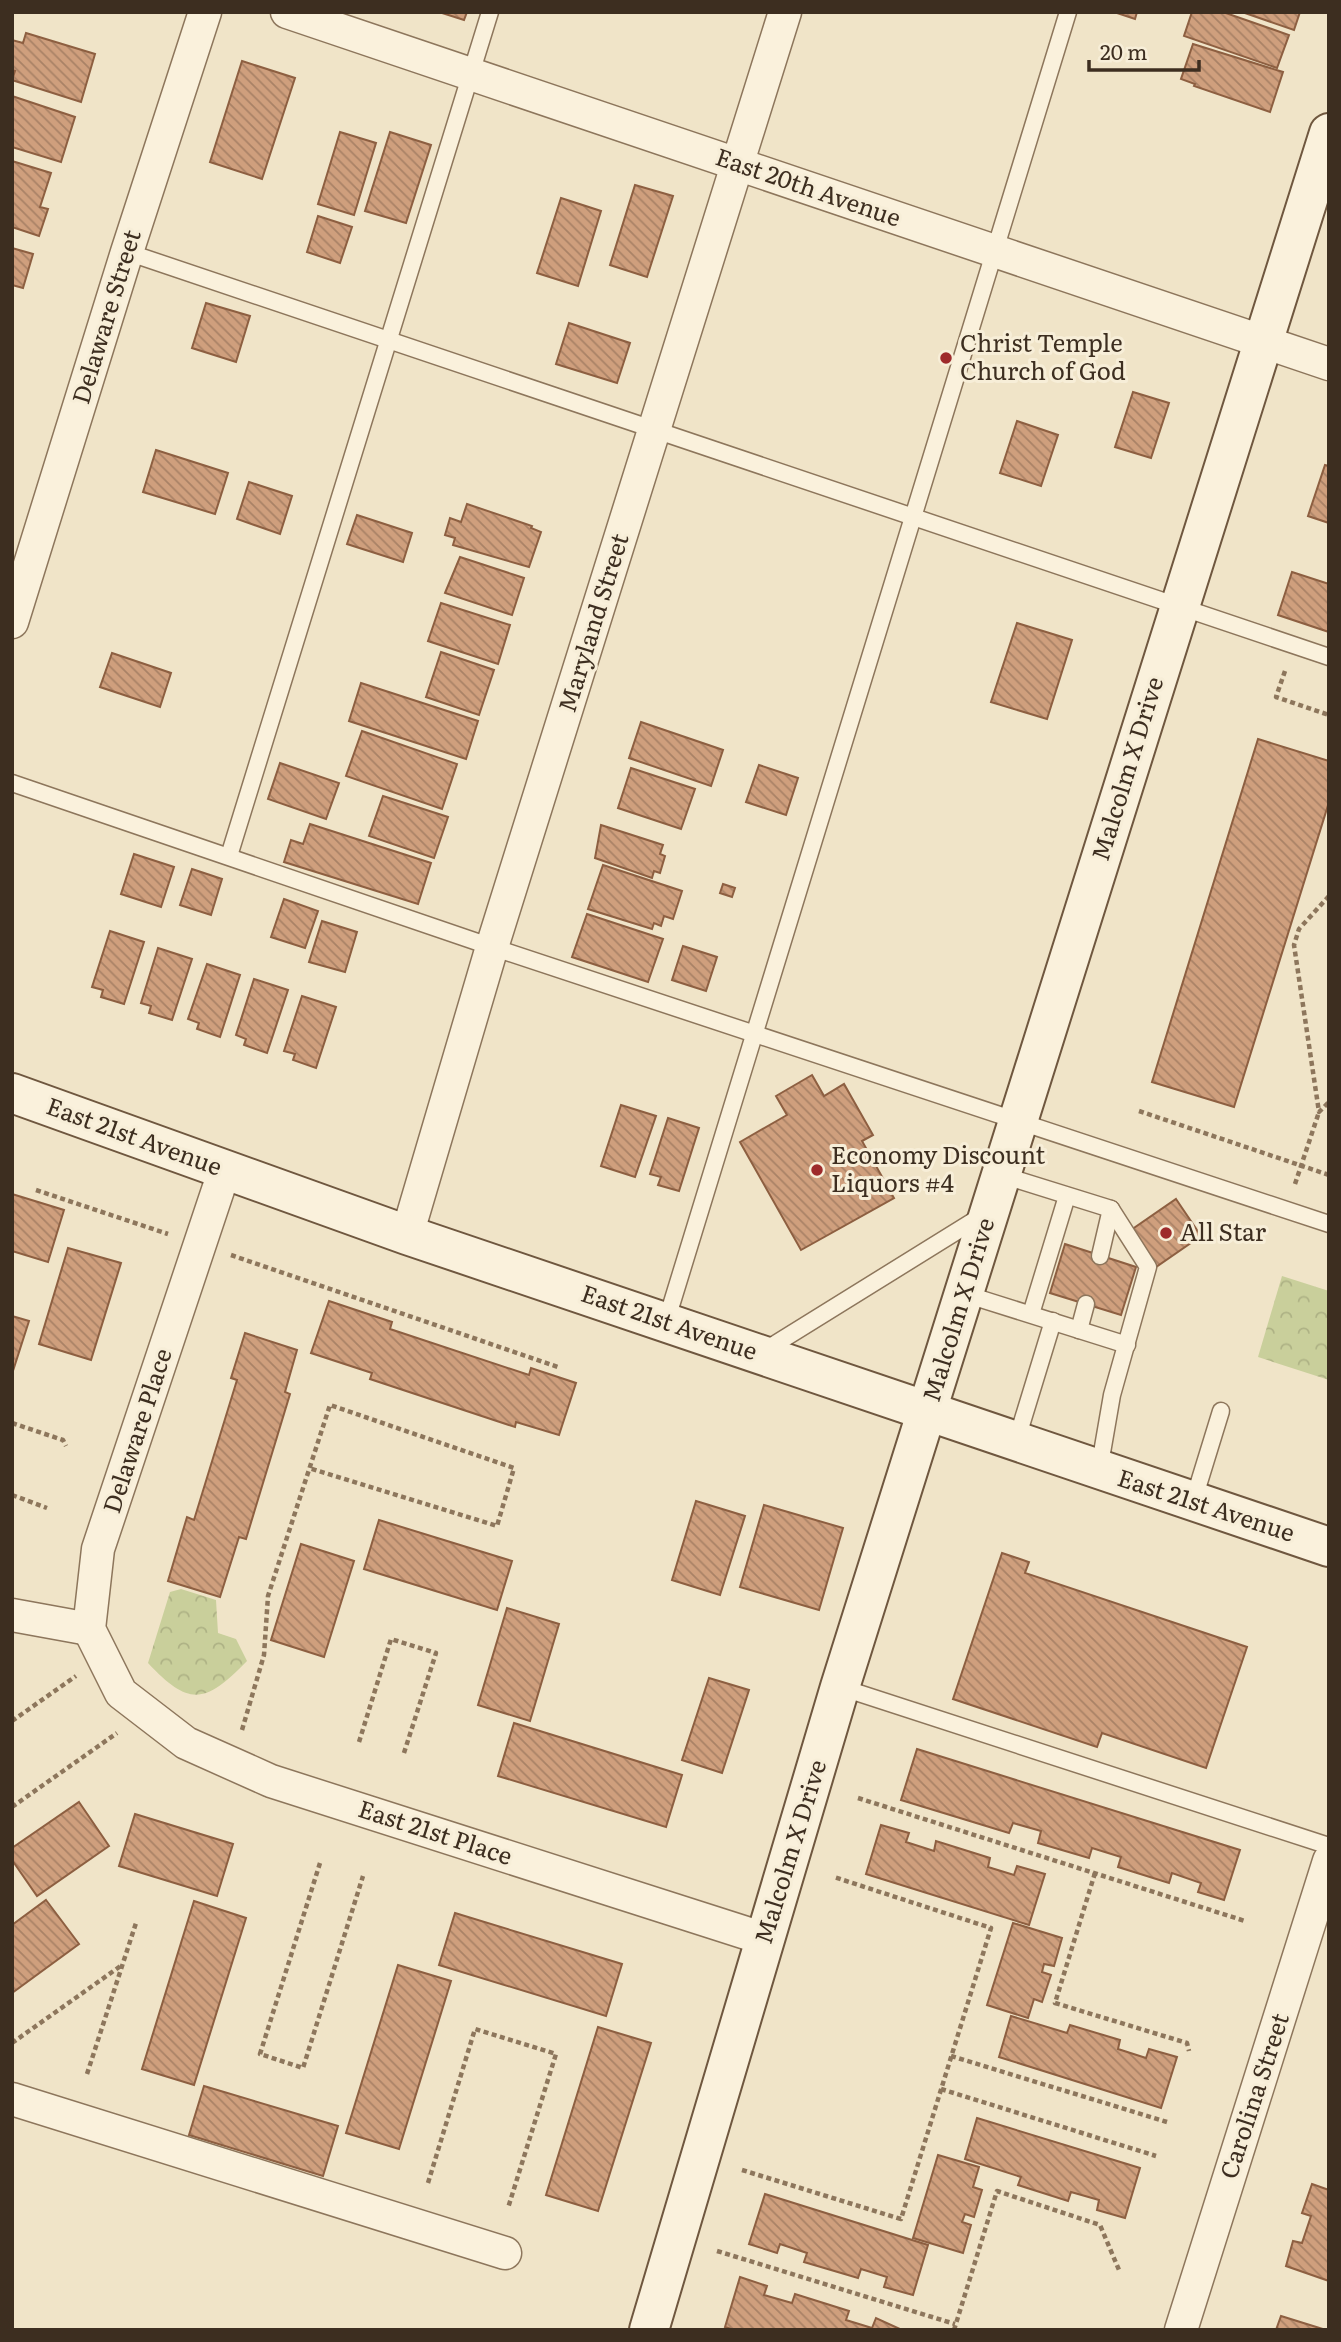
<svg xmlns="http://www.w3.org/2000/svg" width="1341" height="2342" viewBox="0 0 1341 2342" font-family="Literata,serif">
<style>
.forest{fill:url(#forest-crowns)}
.building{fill:url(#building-back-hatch);stroke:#8d5f41;stroke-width:2}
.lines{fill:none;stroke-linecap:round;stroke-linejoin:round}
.lane-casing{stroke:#8d765c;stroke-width:19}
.street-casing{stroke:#8d765c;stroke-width:35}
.secondary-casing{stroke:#6f573f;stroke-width:42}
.path{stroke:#8d765c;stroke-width:4.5;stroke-dasharray:5 3.5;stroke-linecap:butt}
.lane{stroke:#faf1dc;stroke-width:16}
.street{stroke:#faf1dc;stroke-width:32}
.secondary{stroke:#faf1dc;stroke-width:38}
.poi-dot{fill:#9e2a2b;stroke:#f7eed8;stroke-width:2.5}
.labels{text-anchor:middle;stroke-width:6;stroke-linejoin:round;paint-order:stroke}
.street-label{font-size:24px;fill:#3d2e20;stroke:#f7eed8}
.poi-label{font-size:24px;fill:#3d2e20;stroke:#f7eed8;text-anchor:start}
</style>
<defs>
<pattern id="forest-crowns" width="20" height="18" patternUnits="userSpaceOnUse" patternTransform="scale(1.75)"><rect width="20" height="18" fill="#c9cf9b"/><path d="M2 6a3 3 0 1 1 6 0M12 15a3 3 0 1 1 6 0" fill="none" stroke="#aeb285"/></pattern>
<pattern id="building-back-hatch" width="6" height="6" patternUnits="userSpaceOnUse" patternTransform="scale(1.75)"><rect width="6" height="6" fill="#cf9f7d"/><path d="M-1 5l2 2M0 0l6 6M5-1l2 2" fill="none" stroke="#a98266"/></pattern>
</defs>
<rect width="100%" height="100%" fill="#f0e4c8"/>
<g class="forest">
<path d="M1282 1276 1329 1291V1380L1258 1357Z"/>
<path d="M181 1589 216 1600 218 1633 236 1639 247 1661C206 1703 190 1708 148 1663L170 1592Z"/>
</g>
<g class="building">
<path d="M439 12H467L464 20Z"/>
<path d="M1114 12H1137L1135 19Z"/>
<path d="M1192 12H1223L1289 35 1277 68 1184 36Z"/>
<path d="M1242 12H1300L1294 30Z"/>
<path d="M26 33 95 54 81 102 12 80 15 71 12 70V40L23 43Z"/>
<path d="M1193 44 1283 72 1270 112 1194 86 1195 84 1181 79Z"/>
<path d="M242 61 295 78 262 179 210 162Z"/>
<path d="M12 96 75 117 61 162 12 147Z"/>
<path d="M340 132 376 143 354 215 318 204Z"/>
<path d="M390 132 431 145 406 223 365 211Z"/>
<path d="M12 161 51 173 40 207 48 209 39 236 12 227Z"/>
<path d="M635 185 673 196 647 277 610 265Z"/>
<path d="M561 198 601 211 578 286 537 273Z"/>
<path d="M318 216 352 227 340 263 307 252Z"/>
<path d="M12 248 33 254 23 288 12 285Z"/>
<path d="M206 303 250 316 236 362 192 348Z"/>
<path d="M569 323 630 343 617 383 556 364Z"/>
<path d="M1133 392 1169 403 1151 458 1115 447Z"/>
<path d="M1017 421 1058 435 1041 486 1000 473Z"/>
<path d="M156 450 228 473 215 514 143 492Z"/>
<path d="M1325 465 1329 466V523L1308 516Z"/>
<path d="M249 482 292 496 280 534 237 519Z"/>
<path d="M467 504 532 526 531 528 541 532 529 567 453 545 455 538 445 535 450 518 461 522Z"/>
<path d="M357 515 412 533 403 562 347 544Z"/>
<path d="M460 557 524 578 512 615 445 593Z"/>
<path d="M1292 572 1329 584V632L1278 615Z"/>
<path d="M441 603 510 625 498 664 428 641Z"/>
<path d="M1017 623 1072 640 1047 719 991 702Z"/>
<path d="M441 652 494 670 479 715 426 697Z"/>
<path d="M112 653 171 673 160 707 100 687Z"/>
<path d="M361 683 478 721 466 759 349 721Z"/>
<path d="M641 722 723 750 711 786 629 758Z"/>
<path d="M362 731 457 764 442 809 346 776Z"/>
<path d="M1258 739 1329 761V802L1234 1107 1152 1082Z"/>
<path d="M280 763 339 783 326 819 268 799Z"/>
<path d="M759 765 798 778 786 815 746 802Z"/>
<path d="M631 768 695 789 681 829 618 808Z"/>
<path d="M383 796 448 817 434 858 369 836Z"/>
<path d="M310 824 431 863 418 904 284 862 291 840 303 844Z"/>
<path d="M601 825 663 845 660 854 665 856 660 873 654 871 652 878 595 858Z"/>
<path d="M134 854 174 867 161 907 121 894Z"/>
<path d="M603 865 682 891 673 919 664 916 661 926 654 923 652 929 588 909Z"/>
<path d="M192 869 222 879 211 915 180 905Z"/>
<path d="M723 884 735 888 732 897 720 893Z"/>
<path d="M284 899 318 911 305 948 271 937Z"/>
<path d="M587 914 663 939 648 982 572 957Z"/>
<path d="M322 921 357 932 345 972 309 962Z"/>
<path d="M110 931 144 942 124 1004 101 997 103 990 92 987Z"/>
<path d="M683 946 717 957 706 991 672 980Z"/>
<path d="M158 948 192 959 172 1020 149 1013 151 1006 141 1003Z"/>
<path d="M207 964 240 975 220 1037 197 1029 199 1023 188 1019Z"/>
<path d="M254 979 288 990 267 1053 244 1045 246 1039 236 1035Z"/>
<path d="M302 996 336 1007 316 1068 293 1060 295 1054 284 1051Z"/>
<path d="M812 1075 824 1096 844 1084 873 1135 862 1141 894 1198 801 1250 740 1142 787 1115 776 1096Z"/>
<path d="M621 1105 656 1116 635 1177 601 1166Z"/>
<path d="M668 1118 699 1128 679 1191 658 1185 661 1177 650 1174Z"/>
<path d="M12 1194 64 1210 48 1262 12 1251Z"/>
<path d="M1176 1199 1201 1236 1156 1267 1131 1230Z"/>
<path d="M1065 1244 1136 1267 1121 1315 1050 1293Z"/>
<path d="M68 1248 121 1263 91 1360 39 1344Z"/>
<path d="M329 1301 392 1322 390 1329 529 1375 531 1368 576 1383 559 1435 516 1422 515 1427 370 1379 372 1373 311 1353Z"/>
<path d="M12 1316 29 1321 12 1374Z"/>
<path d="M245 1333 297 1350 285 1392 290 1394 246 1539 239 1537 220 1597 168 1581 187 1517 194 1520 237 1380 231 1378Z"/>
<path d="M696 1501 745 1516 720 1595 672 1580Z"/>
<path d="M764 1505 843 1528 819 1610 740 1587Z"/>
<path d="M379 1520 512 1561 497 1610 364 1569Z"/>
<path d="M301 1544 354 1561 324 1657 271 1640Z"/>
<path d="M1002 1553 1029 1562 1025 1573 1247 1647 1206 1768 1102 1733 1097 1747 953 1699Z"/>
<path d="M507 1608 559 1624 530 1721 478 1705Z"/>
<path d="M709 1678 749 1690 722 1773 682 1760Z"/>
<path d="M514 1723 682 1775 666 1827 498 1776Z"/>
<path d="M917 1749 1240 1850 1224 1900 1198 1892 1201 1883 1172 1873 1169 1883 1118 1867 1121 1857 1092 1848 1089 1858 1038 1843 1041 1831 1013 1823 1009 1833 901 1800Z"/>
<path d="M79 1802 109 1846 37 1896 12 1860V1848Z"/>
<path d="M135 1814 233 1844 217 1896 119 1866Z"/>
<path d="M881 1825 909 1833 906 1842 934 1851 936 1841 990 1858 988 1867 1014 1875 1017 1866 1045 1874 1029 1925 866 1874Z"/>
<path d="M46 1900 79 1944 12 1993V1925Z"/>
<path d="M194 1901 246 1918 194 2085 142 2069Z"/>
<path d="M455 1913 622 1964 606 2016 439 1965Z"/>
<path d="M1013 1923 1062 1938 1054 1966 1044 1964 1042 1972 1051 1975 1042 2002 1034 1999 1028 2018 987 2005Z"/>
<path d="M398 1965 451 1981 399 2149 346 2133Z"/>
<path d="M1011 2016 1067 2033 1070 2025 1120 2040 1118 2049 1146 2058 1149 2049 1177 2057 1161 2108 999 2057Z"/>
<path d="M598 2027 651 2043 598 2211 546 2195Z"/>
<path d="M204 2086 338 2126 323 2176 189 2135Z"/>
<path d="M977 2118 1140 2168 1125 2218 1097 2210 1099 2200 1071 2192 1068 2201 1018 2185 1021 2177 965 2159Z"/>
<path d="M938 2155 979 2167 973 2187 982 2190 974 2217 965 2214 962 2222 971 2225 963 2253 913 2238Z"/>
<path d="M1312 2184 1329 2190V2281L1286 2266 1293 2241 1302 2243 1311 2216 1302 2213Z"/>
<path d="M765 2194 928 2245 913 2295 884 2287 887 2277 861 2269 858 2278 804 2262 807 2253 780 2244 777 2253 749 2244Z"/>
<path d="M740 2277 767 2286 764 2295 792 2303 795 2294 849 2311 846 2320 872 2328 876 2318 902 2330H734L725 2327Z"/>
<path d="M1281 2316 1326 2330H1276Z"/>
</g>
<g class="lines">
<g class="lane-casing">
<g id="lane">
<path d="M127 252 1329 657"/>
<path d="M12 783 492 947 1329 1224"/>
<path d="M229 856 490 12"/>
<path d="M1002 1175 1111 1209 1148 1267 1112 1395 1099 1470"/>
<path d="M1100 1256 1111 1209"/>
<path d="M965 1294 1127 1345"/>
<path d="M1031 1314 1067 1196"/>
<path d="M666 1322 1068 12"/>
<path d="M1079 1330 1086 1304"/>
<path d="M764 1351 983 1215"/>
<path d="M1016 1442 1053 1321"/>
<path d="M1193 1502 1221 1411"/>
<path d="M840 1687 1329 1846"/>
</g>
</g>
<g class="street-casing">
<g id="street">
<path d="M287 12 1329 364"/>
<path d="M12 622 127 252 205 12"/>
<path d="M225 1169 98 1549 89 1629 121 1693 186 1743 271 1781 765 1939"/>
<path d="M407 1235 492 947 785 12"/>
<path d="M12 1615 89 1629"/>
<path d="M12 2099 505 2253"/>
<path d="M1181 2330 1329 1861"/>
</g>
</g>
<g class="secondary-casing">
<g id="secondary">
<path d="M12 1093 407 1235 1329 1547"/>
<path d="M649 2330 840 1687 1329 133"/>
</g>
</g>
<g class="path">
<path d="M1285 671 1276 697 1329 715"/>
<path d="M1329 896 1299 929 1294 945 1319 1112 1329 1102"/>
<path d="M1139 1111 1329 1175"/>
<path d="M1295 1184 1319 1112"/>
<path d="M36 1190 168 1234"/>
<path d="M231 1255 558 1367"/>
<path d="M12 1423 63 1440 66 1446"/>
<path d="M12 1495 47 1508"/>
<path d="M12 1721 76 1676"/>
<path d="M242 1730 264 1655 268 1596 330 1405 514 1468 497 1526 309 1468"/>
<path d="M359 1742 391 1639 436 1653 403 1756"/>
<path d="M858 1798 1245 1921"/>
<path d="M12 1807 117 1733"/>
<path d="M320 1863 260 2054 303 2068 363 1876"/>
<path d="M1095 1873 1055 2003 1187 2043 1189 2051"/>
<path d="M12 2043 122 1965"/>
<path d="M951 2056 1167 2122"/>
<path d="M87 2074 136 1923"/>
<path d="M941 2089 1156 2156"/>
<path d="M742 2170 901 2219 991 1928 834 1877"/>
<path d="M428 2183 475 2029 556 2054 508 2208"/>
<path d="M717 2251 955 2324"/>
<path d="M954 2330 997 2191 1100 2225 1119 2270"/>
</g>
<use href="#lane" class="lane"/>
<use href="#street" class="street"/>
<use href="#secondary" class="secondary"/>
</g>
<g class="poi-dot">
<circle cx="946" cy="358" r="7"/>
<circle cx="817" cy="1170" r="7"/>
<circle cx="1166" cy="1233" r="7"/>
</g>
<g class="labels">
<g class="street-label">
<text transform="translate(808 188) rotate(19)" y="8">East 20th Avenue</text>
<text transform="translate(107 317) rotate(-73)" y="8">Delaware Street</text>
<text transform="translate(594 623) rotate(-73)" y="8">Maryland Street</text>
<text transform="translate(1128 769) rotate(-73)" y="8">Malcolm X Drive</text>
<text transform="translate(134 1137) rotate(20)" y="8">East 21st Avenue</text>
<text transform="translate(959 1310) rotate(-73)" y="8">Malcolm X Drive</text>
<text transform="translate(669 1323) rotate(19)" y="8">East 21st Avenue</text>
<text transform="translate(138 1431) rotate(-72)" y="8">Delaware Place</text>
<text transform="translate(1206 1506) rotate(18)" y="8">East 21st Avenue</text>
<text transform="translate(435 1833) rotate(18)" y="8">East 21st Place</text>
<text transform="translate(791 1852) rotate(-73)" y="8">Malcolm X Drive</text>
<text transform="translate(1255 2096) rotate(-72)" y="8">Carolina Street</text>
</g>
<g class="poi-label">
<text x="960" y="352">Christ Temple<tspan x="960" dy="28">Church of God</tspan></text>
<text x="831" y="1164">Economy Discount<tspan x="831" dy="28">Liquors #4</tspan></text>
<text x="1180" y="1241">All Star</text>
</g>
</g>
<rect width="1341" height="2342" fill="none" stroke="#3d2e20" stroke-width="28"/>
<path d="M1089 60v10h110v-10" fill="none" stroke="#3d2e20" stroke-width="3.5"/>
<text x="1100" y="60" font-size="21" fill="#3d2e20" stroke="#f7eed8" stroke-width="5" paint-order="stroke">20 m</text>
</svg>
